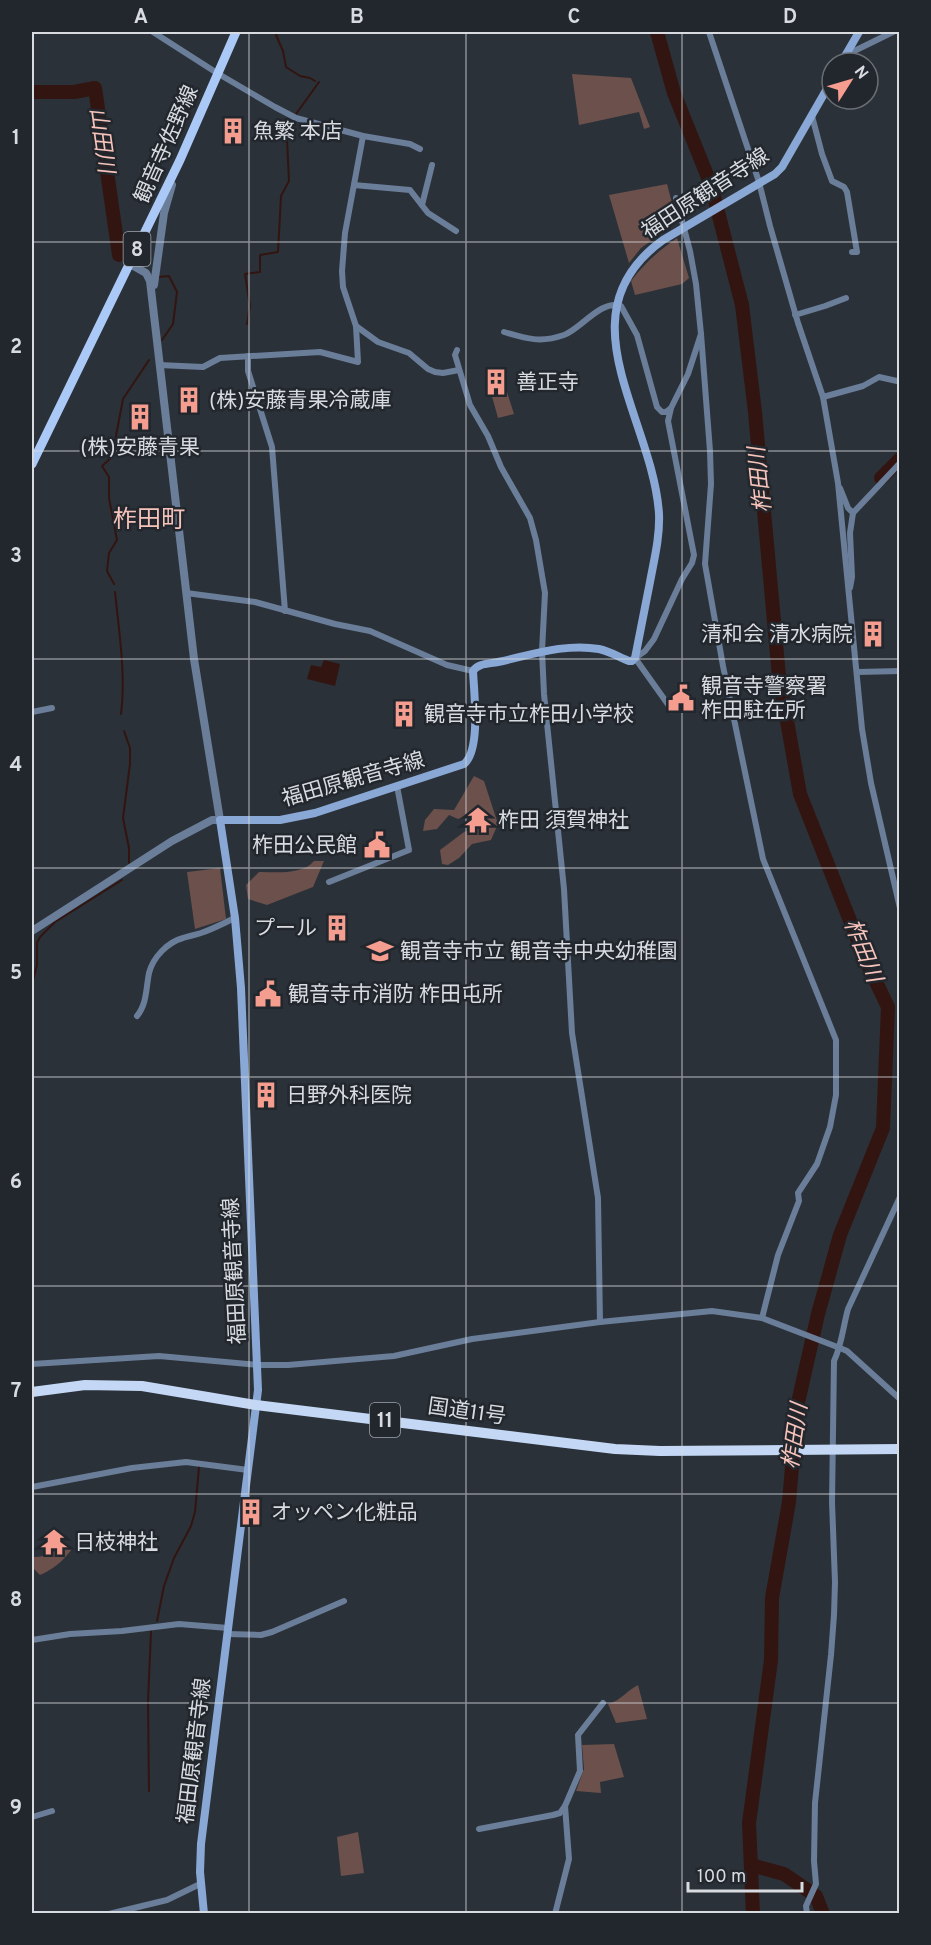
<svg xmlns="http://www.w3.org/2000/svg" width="931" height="1945" viewBox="0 0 931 1945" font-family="Overpass,'Noto Sans JP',sans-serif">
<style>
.green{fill:#6b504c}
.water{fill:#321511}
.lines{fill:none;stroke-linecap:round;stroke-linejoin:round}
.stream{stroke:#321511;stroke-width:2}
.river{stroke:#321511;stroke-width:14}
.minor{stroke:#6a7d99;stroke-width:6}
.tertiary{stroke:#6a7d99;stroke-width:8}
.secondary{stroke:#8aa8d5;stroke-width:8}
.primary{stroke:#abc9f7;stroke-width:9}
.trunk{stroke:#c4d8f6;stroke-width:10}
.grid{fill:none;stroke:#d8dbe0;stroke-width:1.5;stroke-opacity:0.55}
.labels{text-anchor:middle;stroke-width:5;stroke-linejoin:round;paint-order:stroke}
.shield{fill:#22272e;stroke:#a1a5ab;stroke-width:1.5}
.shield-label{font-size:20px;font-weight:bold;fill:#d8dbe0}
.poi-label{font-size:21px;fill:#d8dbe0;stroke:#22272e;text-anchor:start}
.street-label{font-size:21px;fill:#d8dbe0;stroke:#22272e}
.water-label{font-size:22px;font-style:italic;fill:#f8c3ba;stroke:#22272e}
.quarter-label{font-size:24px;fill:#f6c3ba;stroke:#22272e}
.neatline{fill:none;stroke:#d8dbe0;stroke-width:2}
.grid-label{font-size:20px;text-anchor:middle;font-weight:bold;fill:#d8dbe0}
</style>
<rect width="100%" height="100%" fill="#2b3138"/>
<g class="green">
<path d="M572 74 631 78 650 127 644 129 639 112 579 125Z"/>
<path d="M667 184 677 222 641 248 629 263 609 195Z"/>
<path d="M677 238 689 278 682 284 635 295 631 281C646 262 657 252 677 238Z"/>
<path d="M506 389 514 414 498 418 491 393Z"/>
<path d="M474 776 484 781 498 824 491 840 472 844 459 858 448 865 442 864 440 850 464 832 477 827 484 813 477 812 458 819 449 815 437 829 423 831 425 820 434 809 454 810Z"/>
<path d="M314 861H324L313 887 267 905 248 899 246 885 259 872C275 872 303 875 314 861Z"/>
<path d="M220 868 226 919 195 929 187 872Z"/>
<path d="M68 1545 72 1549C63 1561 54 1569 40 1575L32 1567V1557C47 1558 55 1550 68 1545Z"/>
<path d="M638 1685 647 1719 616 1723 608 1704C622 1700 626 1691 638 1685Z"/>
<path d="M614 1744 624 1777 600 1782 601 1793 576 1791 584 1769 582 1745Z"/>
<path d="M358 1832 364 1873 341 1876 337 1837Z"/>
</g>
<path class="water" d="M324 660 340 664 335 686 307 679 311 665 321 667Z"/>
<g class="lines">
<g class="stream">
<path d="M278 32 276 35 283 51 286 67 300 76 310 78 315 81"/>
<path d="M296 114 319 82"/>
<path d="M158 277 169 276 177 292 173 324 162 340"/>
<path d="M247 324 250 306 245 274 260 272V255L278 252 281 196 289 181 286 119"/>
<path d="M114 584 107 571 109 553 117 540 109 498V477L102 466 112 457 123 399 149 360"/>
<path d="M115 592C119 632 126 674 121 714"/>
<path d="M124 731 130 748V764L123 818 129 848V863"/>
<path d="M32 984 37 965V943L40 937 55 922 122 880"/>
<path d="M157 1621 164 1586 174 1558 191 1526 195 1512 199 1467"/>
<path d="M149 1791 148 1702 151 1631"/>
</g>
<g class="river">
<path d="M657 32 674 93 711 185 742 305 755 412 779 676 800 794 866 961 888 1007 883 1128 840 1235 818 1314 797 1407 789 1502 772 1598 771 1660 749 1823 753 1914"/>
<path d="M32 92H74L95 88 119 255"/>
<path d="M881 478 900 459"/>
<path d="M751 1865 784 1874 816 1896 823 1914"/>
</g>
<g class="minor">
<path d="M153 32 217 73 275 107 296 118 363 136 410 144 420 149"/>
<path d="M709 32 759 182 770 226 798 323 823 397 838 483 862 729 871 783 900 908"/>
<path d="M846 55 893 32"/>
<path d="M812 116 822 154 832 181 844 187 847 192 857 252H852"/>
<path d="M354 185 410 190 428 213 456 231"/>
<path d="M422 205 432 165"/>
<path d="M795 315 825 306 846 298"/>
<path d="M356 326 378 342 409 353 428 369 435 372 443 373 459 370"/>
<path d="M504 332C527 339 541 343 564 335 581 329 601 299 621 306L637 335 657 407 662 412H666L670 409"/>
<path d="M701 334 710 451 711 484 705 564 723 666 763 859 836 1040V1095L830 1127 817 1164 798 1193 799 1201 778 1255 762 1318"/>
<path d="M457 350 455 355 470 405 488 436 501 467 530 518 536 540 545 593 542 651 544 694 564 889 572 1033 598 1198 600 1322"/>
<path d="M248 356V371L272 447 285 611"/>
<path d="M159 365 203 367 220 358 320 352 358 362 356 326 343 287 342 271 345 233 363 136"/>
<path d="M823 397 863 386 879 377 897 381"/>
<path d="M840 488 848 508 853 513"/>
<path d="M850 588 852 577 850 533 853 513 900 463"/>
<path d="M186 593 255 602 335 624 370 631 447 665 473 671"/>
<path d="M858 672 900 671"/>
<path d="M672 710 635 658 645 651 654 639 682 579 692 563 694 555 668 421 671 408 688 374 701 334 696 284 690 251 676 198"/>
<path d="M32 712 52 708"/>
<path d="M329 882 409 850 397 786"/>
<path d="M137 1016C147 1004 146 988 149 973 153 957 168 942 183 938 189 936 195 935 201 933 213 929 224 923 235 918"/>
<path d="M32 1364 159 1356 258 1365H288L394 1356 472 1339 600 1322 712 1311 762 1318 840 1348 847 1351 900 1399"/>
<path d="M32 1487 132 1468 186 1462 248 1470"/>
<path d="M227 1634 261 1635 272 1632 344 1601"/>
<path d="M32 1640 70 1634 122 1631 179 1624 228 1628"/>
<path d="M32 1817 52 1811"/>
<path d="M479 1829 553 1815 560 1813 565 1806"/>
<path d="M109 1914 167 1900 200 1884"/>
<path d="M555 1914 569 1859 565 1806 580 1771 578 1735 603 1703"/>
<path d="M807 1914 806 1906 816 1884 814 1861 815 1803 831 1655 834 1615 835 1582 832 1502 834 1361C842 1344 843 1327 848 1309L900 1197"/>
</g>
<g class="tertiary">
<path d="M154 285 164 213 172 185"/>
<path d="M32 931 172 841 212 820H220L194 659 150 281 146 273 130 264"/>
</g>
<g class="secondary">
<path d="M841 63 859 32"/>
<path d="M204 1914 200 1872 201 1844 258 1390 241 988 235 918 220 820H280L315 813 464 764C481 750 474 693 473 671 478 663 489 664 498 662 531 655 565 643 599 649 609 651 619 657 629 661H632L635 658C640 633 645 607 650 582 654 560 660 537 659 514 653 418 560 314 663 240L775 174 782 167 832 80"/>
</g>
<path class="primary" d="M32 464 180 160 236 32"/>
<path class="trunk" d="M32 1392 85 1385 142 1386 256 1405 615 1449 660 1451 900 1449"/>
</g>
<path class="grid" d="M249 32V1914M466 32V1914M682 32V1914M32 242H900M32 451H900M32 659H900M32 868H900M32 1077H900M32 1286H900M32 1494H900M32 1703H900"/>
<defs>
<g id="building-bare" transform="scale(2.07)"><path d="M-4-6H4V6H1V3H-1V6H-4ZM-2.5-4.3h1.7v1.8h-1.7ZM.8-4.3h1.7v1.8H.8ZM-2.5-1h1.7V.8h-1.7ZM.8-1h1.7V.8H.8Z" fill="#f59d8e" stroke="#22272e" stroke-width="2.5" paint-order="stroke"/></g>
<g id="civic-bare" transform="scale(2.07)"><path d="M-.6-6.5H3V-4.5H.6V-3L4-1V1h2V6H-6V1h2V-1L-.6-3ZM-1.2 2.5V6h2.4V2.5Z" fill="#f59d8e" stroke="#22272e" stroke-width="2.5" paint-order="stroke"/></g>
<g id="temple-bare" transform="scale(2.07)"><path d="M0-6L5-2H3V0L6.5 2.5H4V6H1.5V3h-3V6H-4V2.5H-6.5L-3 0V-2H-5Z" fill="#f59d8e" stroke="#22272e" stroke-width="2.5" paint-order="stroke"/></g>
<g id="school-bare" transform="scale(2.07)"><path d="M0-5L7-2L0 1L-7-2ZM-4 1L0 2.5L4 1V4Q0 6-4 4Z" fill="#f59d8e" stroke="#22272e" stroke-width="2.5" paint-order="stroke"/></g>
</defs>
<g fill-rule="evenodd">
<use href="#building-bare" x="233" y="131"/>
<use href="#building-bare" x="496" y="382"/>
<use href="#building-bare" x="189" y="400"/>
<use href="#building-bare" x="140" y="417"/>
<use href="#building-bare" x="873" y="634"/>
<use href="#civic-bare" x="681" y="698"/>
<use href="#building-bare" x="404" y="714"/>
<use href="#temple-bare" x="478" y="820"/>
<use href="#civic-bare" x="377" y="845"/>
<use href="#building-bare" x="337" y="928"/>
<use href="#school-bare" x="380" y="951"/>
<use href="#civic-bare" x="268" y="994"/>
<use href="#building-bare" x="266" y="1095"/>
<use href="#building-bare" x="251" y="1512"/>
<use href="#temple-bare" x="54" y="1542"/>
</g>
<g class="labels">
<g class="shield">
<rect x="123.5" y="232" width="27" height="34" rx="4.5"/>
<rect x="370" y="1403" width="30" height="34" rx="4.5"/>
</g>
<g class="shield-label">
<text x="137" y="256">8</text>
<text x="385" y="1427">11</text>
</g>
<g class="poi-label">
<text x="253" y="138">魚繁 本店</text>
<text x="516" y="389">善正寺</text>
<text x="209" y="407">(株)安藤青果冷蔵庫</text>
<text x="140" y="454" text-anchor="middle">(株)安藤青果</text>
<text x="853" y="641" text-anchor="end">清和会 清水病院</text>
<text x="701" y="693">観音寺警察署<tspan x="701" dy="24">柞田駐在所</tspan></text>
<text x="424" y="721">観音寺市立柞田小学校</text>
<text x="498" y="827">柞田 須賀神社</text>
<text x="357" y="852" text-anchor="end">柞田公民館</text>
<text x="317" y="935" text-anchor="end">プール</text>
<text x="400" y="958">観音寺市立 観音寺中央幼稚園</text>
<text x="288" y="1001">観音寺市消防 柞田屯所</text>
<text x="286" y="1102">日野外科医院</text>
<text x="271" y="1519">オッペン化粧品</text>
<text x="74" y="1549">日枝神社</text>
</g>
<g class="street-label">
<text transform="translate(166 144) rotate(-66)" y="7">観音寺佐野線</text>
<text transform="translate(705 193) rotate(-33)" y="7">福田原観音寺線</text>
<text transform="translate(353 779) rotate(-16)" y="7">福田原観音寺線</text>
<text transform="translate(234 1271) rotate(-93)" y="7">福田原観音寺線</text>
<text transform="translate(467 1411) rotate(8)" y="7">国道11号</text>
<text transform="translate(194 1751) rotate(-83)" y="7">福田原観音寺線</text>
</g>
<g class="water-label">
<text transform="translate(103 140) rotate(82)" y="8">山田川</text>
<text transform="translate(759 480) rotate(-96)" y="8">柞田川</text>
<text transform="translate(864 950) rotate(68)" y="8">柞田川</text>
<text transform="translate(794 1436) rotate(-82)" y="8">柞田川</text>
</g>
<g class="quarter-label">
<text x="149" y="527">柞田町</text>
</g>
</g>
<rect width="931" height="1945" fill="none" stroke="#22272e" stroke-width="66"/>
<g transform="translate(850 81) rotate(53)"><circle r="28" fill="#22272e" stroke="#6b6f75" stroke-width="1.5"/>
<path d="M0-4.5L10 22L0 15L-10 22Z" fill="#f59d8e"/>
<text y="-9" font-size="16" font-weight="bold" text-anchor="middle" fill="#d8dbe0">N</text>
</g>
<path d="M688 1882v9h114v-9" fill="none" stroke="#d8dbe0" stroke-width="3"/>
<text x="697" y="1882" font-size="18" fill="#d8dbe0" stroke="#22272e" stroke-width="4.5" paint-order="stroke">100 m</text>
<rect x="33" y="33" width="865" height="1879" class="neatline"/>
<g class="grid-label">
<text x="141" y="23">A</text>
<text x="357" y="23">B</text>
<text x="574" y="23">C</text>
<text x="790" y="23">D</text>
<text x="16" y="144">1</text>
<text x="16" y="353">2</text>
<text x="16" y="562">3</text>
<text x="16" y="771">4</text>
<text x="16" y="979">5</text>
<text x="16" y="1188">6</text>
<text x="16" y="1397">7</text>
<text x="16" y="1606">8</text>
<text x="16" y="1814">9</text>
</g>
</svg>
